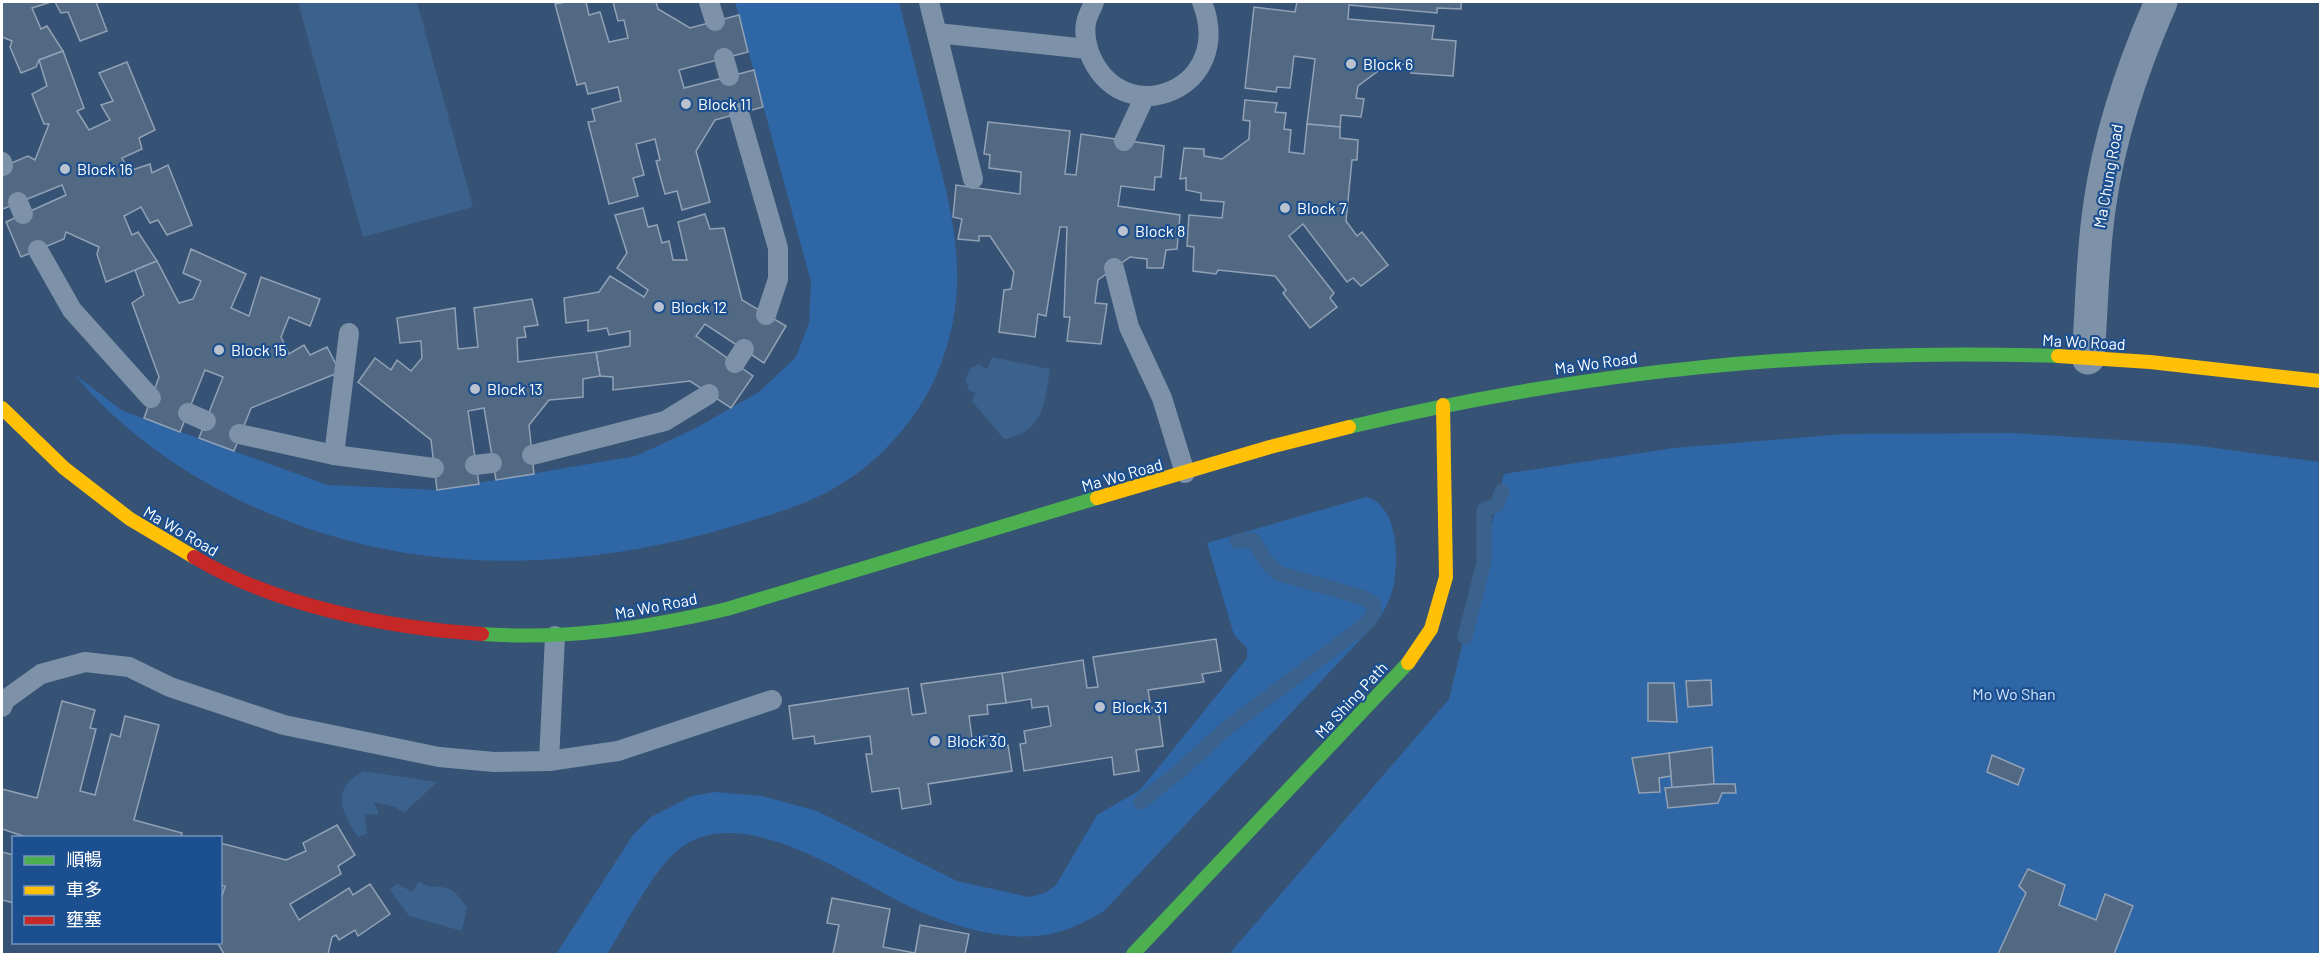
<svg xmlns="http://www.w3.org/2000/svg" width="2322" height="956" viewBox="0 0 2322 956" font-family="Barlow,'Noto Sans TC',sans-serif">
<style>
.green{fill:#2f66a5}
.water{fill:#3b618d}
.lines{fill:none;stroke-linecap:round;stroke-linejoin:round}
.stream{stroke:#3b618d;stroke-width:15}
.building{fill:#526984;stroke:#92a2b6;stroke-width:1.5}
.lane{stroke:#7d92a8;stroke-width:20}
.street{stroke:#7d92a8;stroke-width:33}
.fast{stroke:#4caf50;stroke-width:14}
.slow{stroke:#ffc107;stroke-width:14}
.jam{stroke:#c62828;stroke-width:14}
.poi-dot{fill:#b9c2ce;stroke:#1b4f8f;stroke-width:2}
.labels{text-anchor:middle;stroke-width:4.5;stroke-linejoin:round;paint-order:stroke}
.poi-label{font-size:16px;fill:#fff;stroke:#1b4f8f;text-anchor:start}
.street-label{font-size:16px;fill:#fff;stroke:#1b4f8f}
.park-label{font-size:16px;fill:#cfe3fa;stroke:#1b4f8f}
</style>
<rect width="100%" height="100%" fill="#365274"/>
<g class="green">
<path d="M735 2H899C910 46 921 90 932 134 951 209 970 273 946 349 929 407 886 459 833 489 803 506 770 515 737 525 611 563 473 575 346 540 245 513 142 456 75 375L123 411 328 485 437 490 636 456 694 429 759 392 796 357 809 323 811 282Z"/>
<path d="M2014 433 2185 444 2320 462V954H1229L1449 699 1504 474 1673 448 1844 434Z"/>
<path d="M1366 497C1399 505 1399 561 1393 588 1390 600 1384 611 1377 622L1104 911C1083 924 1061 934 1036 936 998 939 957 927 921 912 860 886 743 796 678 850 652 871 626 925 607 954H556L633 835 651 817 692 796 715 792 762 796 817 811 957 881 1029 897 1045 893 1056 885 1097 815 1140 790 1247 658V648L1234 635 1207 543Z"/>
</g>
<g class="water">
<path d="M298 2H417L473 207 363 237Z"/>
<path d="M992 357 1050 369C1045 403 1044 432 1004 439L972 401 975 393 969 390 965 379 971 368 979 364 987 369Z"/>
<path d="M363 771 437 782 404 813 395 807 374 802 379 814 365 815 367 834 358 837C341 811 330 790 363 771Z"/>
<path d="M419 881C428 889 435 885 446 888 456 890 461 900 467 907L462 931 409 916 390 890 397 883 412 892Z"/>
</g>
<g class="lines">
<g class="stream">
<path d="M1465 637 1484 562V510L1497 505 1502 491"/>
<path d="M1141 802 1183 768 1227 728 1361 628C1369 621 1376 615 1373 603L1364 598 1278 573 1268 564 1253 540 1237 541"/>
</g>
</g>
<g class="building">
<path d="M2 2H51L32 8 41 29 47 26 63 51 39 60 36 67 21 73 10 47 12 41 2 37Z"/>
<path d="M55 2H96L107 31 80 41 68 12 61 13Z"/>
<path d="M566 2H586L589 15 600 12 609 42 628 38 624 20 618 21 613 2H656L658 9 690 28 739 15 748 52 679 70 684 88 754 70 763 107 715 120 696 151 710 202 682 210 677 191 665 194 656 161 660 160 655 139 636 144 644 175 633 178 638 196 609 204 588 122 595 121 592 109 621 101 618 87 588 94 585 83 577 85 555 4Z"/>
<path d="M1297 2H1461V9L1437 8V13L1349 5 1348 19 1434 26 1432 39 1456 41 1453 76 1411 73 1412 65 1389 63 1358 86 1356 98 1364 99 1361 117 1341 115 1340 127 1307 124 1315 59 1294 56 1290 88 1277 87 1276 92 1245 88 1254 7 1295 12Z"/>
<path d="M63 51 84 108 77 111 89 130 110 120 101 105 113 101 99 73 127 62 155 130 139 138 142 149 122 158 129 171 150 164 152 173 168 165 192 225 167 235 158 220 150 223 141 207 124 216 132 235 138 232 157 261 106 282 97 254 99 247 66 232 64 239 21 257 6 222 66 195 62 185 3 209 2 205V167L28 156 35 160 49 124H44L32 94 47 86 39 60Z"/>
<path d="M1245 100 1277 103 1275 112 1286 113 1284 129 1291 130 1289 152 1304 154 1307 124 1340 127V138L1358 140 1357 160H1352L1346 221 1357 236 1362 232 1388 265 1361 286 1353 278 1347 282 1303 224 1289 236 1334 293 1330 298 1337 307 1310 328 1283 293 1286 290 1275 276 1218 270 1216 274 1193 271 1194 247 1187 246 1189 215 1222 218 1224 202 1201 200V193L1186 190V178L1180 179 1184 148 1204 149V156L1222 159 1249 139 1250 121 1243 120Z"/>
<path d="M988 122 1070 131 1065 174 1076 175 1081 134 1164 146 1161 177H1155L1154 190 1121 186 1118 206 1180 215 1177 249 1166 250 1163 268H1147V259L1130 257 1098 280 1095 303 1107 304 1101 344 1067 341 1070 317H1064L1067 227H1060L1046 316 1038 314 1035 337 999 332 1004 290 1011 289 1014 272 990 236H979V241L958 239 962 219 953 217 956 185 1020 194 1021 172 989 168 990 155 984 154Z"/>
<path d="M643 208 648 227 657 225 662 243 669 241 673 260H687L678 222 705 214 710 229 724 228 742 300 786 326 764 363 705 324 696 336 753 376 731 408 690 381 613 390V377L600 376 596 352 630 346V331L609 335 607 328 588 331V320L566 323 564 298 599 292 610 276 644 297 648 290 617 268 627 253 615 215Z"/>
<path d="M191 249 246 274 231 308 249 316 261 277 320 299 310 326 289 317 281 337 289 354 304 345 310 355 327 347 340 372 251 408 234 451 199 438 223 377 205 370 180 432 144 418 159 377 132 303 144 295 135 270 157 261 179 303 193 299 201 281 183 273Z"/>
<path d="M532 299 538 325 524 327 526 337 517 338 518 362 596 352 600 376 583 379V397L549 400 529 425 534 474 496 480 484 408 468 411 479 484 437 490 431 440 358 382 375 358 391 370 397 360 411 371 422 358 421 341 400 343 397 318 455 308 458 349 478 347 474 308Z"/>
<path d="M1216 639 1221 671 1202 674 1204 682 1148 690 1151 708H1158L1163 746 1136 750 1139 771 1114 775 1112 757 1024 771 1020 744 1026 743 1024 731 1051 726 1048 706 1032 708 1031 699 1006 703 1002 673 1083 660 1087 688 1098 687 1093 657Z"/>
<path d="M1002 673 1006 703 987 705 988 714 969 716 972 738 999 734 1000 746 1008 745 1012 771 928 784 931 804 902 809 899 788 872 792 866 754H872L870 736 815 744 814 736 793 739 789 706 908 688 912 715 926 713 921 684Z"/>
<path d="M1711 680 1712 705 1688 707 1686 681Z"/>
<path d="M1648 683H1674L1677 722 1648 721Z"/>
<path d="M62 701 95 710 90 728 96 729 80 791 95 795 111 734 120 737 125 716 159 725 134 820 182 833 181 838H29L2 829V789L37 798Z"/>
<path d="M1712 747 1714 784 1672 788 1669 753Z"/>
<path d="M1669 753 1671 776 1659 778 1660 792 1639 793 1632 758Z"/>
<path d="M1992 755 2024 769 2018 785 1987 772Z"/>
<path d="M1714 784H1735L1736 793H1722L1718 803 1668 808 1665 788Z"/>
<path d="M337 825 355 855 338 866 341 874 290 904 299 920 349 888 353 895 370 884 390 914 358 936 355 930 339 940 336 935 332 937 328 954H224L217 942H220V903L225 886 220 885V843L286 860 306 851 303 843Z"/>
<path d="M2 852 14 855V903L2 900Z"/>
<path d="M2028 869 2065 885 2059 905 2096 920 2105 894 2133 906 2114 954H1998L2026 893 2019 886Z"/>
<path d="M832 898 890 909 883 947 915 953 920 925 969 934 965 954H833L839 925 827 923Z"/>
</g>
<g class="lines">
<g class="lane">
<path d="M709 2 715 21"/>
<path d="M929 2 973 179"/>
<path d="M1094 2C1092 8 1087 16 1086 23 1084 34 1087 49 1092 59 1127 132 1236 88 1202 2"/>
<path d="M937 33 1087 49"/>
<path d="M724 58 729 76"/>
<path d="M739 113 778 248V279L766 315"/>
<path d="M1124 141 1145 96"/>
<path d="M2 162 3 166"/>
<path d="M18 202 23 214"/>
<path d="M38 250 72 310 151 398"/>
<path d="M1114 268 1129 327 1162 398 1185 473"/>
<path d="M735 363 744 349"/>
<path d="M188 413 206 421"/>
<path d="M239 434 334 455 434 468"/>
<path d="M334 455 349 333"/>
<path d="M532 455 665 421 709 394"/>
<path d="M475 465 492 463"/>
<path d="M2 707 5 700 41 674 85 662 129 667 170 687 284 725 439 757 494 762 549 761 618 751 772 700"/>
<path d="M549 761 555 636"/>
</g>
<path class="street" d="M2088 358C2092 307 2092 254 2100 203 2110 132 2133 66 2161 2"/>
<g class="fast">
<path d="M1349 427C1589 370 1813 348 2058 356"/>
<path d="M482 634C566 640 646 628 727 609L1097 498"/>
<path d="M1133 954 1408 663"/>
</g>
<g class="slow">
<path d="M2058 356 2150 362 2320 381"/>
<path d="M2 408 64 468 130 519 194 557"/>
<path d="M1097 498 1270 447 1349 427"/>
<path d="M1408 663 1431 629 1446 577 1443 405"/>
</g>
<path class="jam" d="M194 557C276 606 388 628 482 634"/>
</g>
<g class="poi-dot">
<circle cx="1351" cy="64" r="6"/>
<circle cx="686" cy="104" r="6"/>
<circle cx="65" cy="169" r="6"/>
<circle cx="1285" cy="208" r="6"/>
<circle cx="1123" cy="231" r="6"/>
<circle cx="659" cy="307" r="6"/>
<circle cx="219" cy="350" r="6"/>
<circle cx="475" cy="389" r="6"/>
<circle cx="1100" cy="707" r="6"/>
<circle cx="935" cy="741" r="6"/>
</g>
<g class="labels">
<g class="poi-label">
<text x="1363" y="70">Block 6</text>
<text x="698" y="110">Block 11</text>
<text x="77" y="175">Block 16</text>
<text x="1297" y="214">Block 7</text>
<text x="1135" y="237">Block 8</text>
<text x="671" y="313">Block 12</text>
<text x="231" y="356">Block 15</text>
<text x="487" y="395">Block 13</text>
<text x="1112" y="713">Block 31</text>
<text x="947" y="747">Block 30</text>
</g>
<g class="street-label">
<text transform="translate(2108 176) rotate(-80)" y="6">Ma Chung Road</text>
<text transform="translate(2084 342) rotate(3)" y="6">Ma Wo Road</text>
<text transform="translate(1596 363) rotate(-8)" y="6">Ma Wo Road</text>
<text transform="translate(1122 475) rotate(-16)" y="6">Ma Wo Road</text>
<text transform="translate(181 531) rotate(30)" y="6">Ma Wo Road</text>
<text transform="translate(656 606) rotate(-11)" y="6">Ma Wo Road</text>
<text transform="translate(1351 700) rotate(-47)" y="6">Ma Shing Path</text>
</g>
<g class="park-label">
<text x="2014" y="700">Mo Wo Shan</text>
</g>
</g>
<rect width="2322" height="956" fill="none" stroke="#ffffff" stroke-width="6"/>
<rect x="12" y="836" width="210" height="108" fill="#1b4f8f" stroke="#7695bc" stroke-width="1.5"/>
<rect x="24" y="856" width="30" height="9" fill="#4caf50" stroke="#7695bc" stroke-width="1.5"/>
<text x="66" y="866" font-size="18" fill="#ffffff">順暢</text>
<rect x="24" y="886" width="30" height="9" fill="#ffc107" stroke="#7695bc" stroke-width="1.5"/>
<text x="66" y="896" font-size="18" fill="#ffffff">車多</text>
<rect x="24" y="916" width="30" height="9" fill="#c62828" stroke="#7695bc" stroke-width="1.5"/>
<text x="66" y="926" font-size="18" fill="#ffffff">壅塞</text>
</svg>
